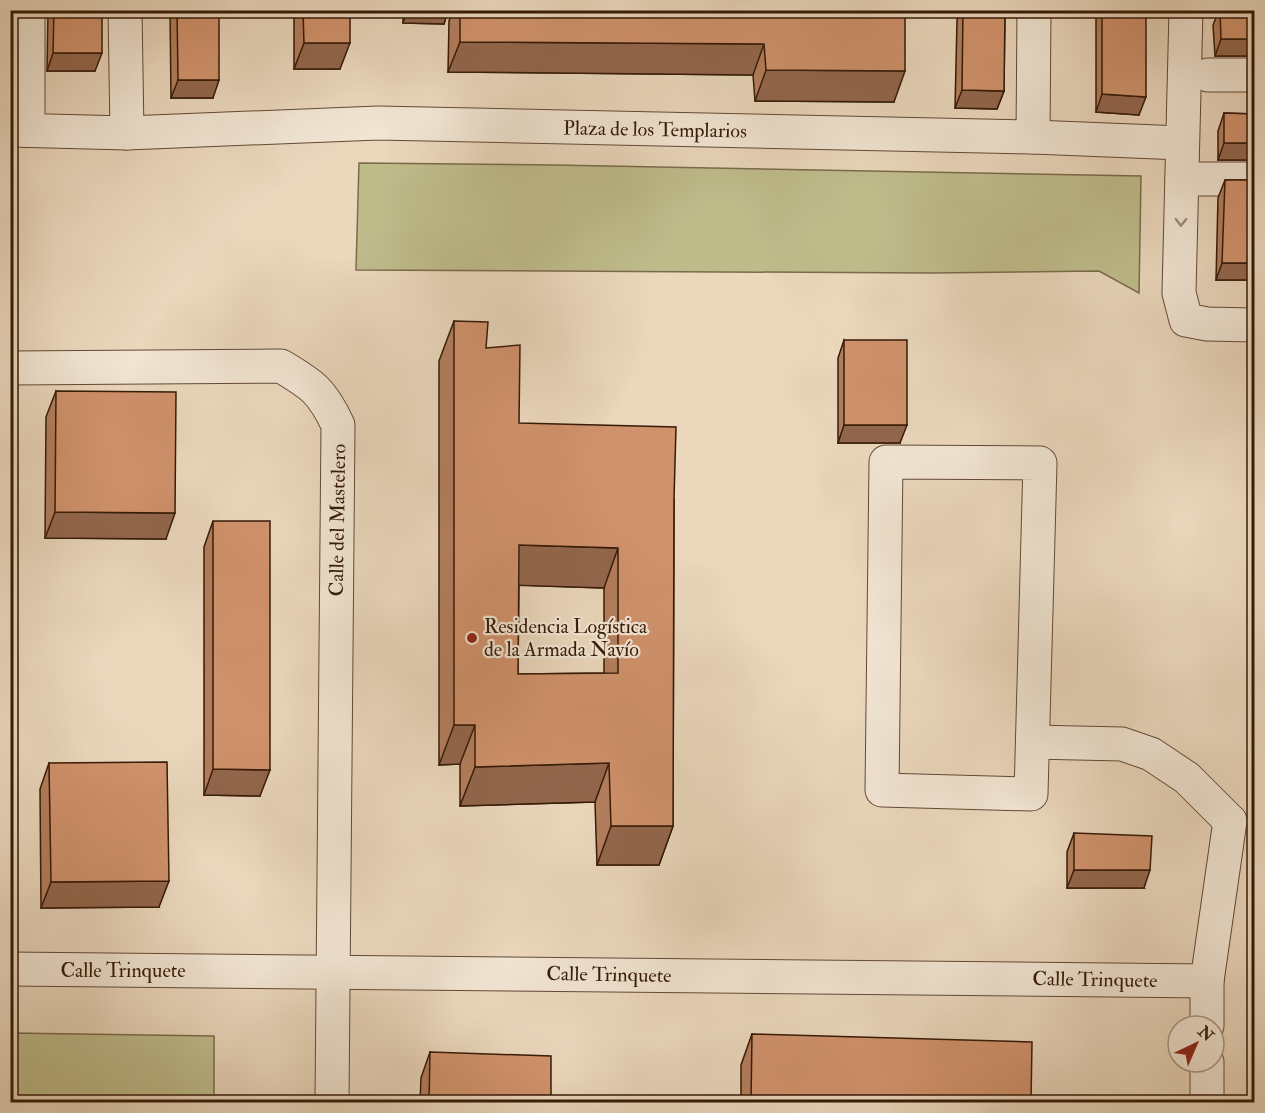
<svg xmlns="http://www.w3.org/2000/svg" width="1265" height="1113" viewBox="0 0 1265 1113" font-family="'IM FELL Double Pica',serif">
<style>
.green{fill:#bfbc8c;stroke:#7a6b4a;stroke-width:1.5}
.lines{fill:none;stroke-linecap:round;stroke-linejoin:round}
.minor-casing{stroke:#634934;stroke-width:35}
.minor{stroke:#f1e5d3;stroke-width:33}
.wall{fill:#b37e5d;stroke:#361a07;stroke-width:1.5;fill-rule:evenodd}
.shaded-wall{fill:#92664c;stroke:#361a07;stroke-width:1.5}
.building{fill:#d0926c;stroke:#361a07;stroke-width:1.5;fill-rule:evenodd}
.oneway{stroke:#9d8a77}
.poi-dot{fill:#8f2418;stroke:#f1e5d3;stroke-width:2}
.labels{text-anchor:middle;stroke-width:4.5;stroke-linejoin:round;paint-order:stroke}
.street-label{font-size:20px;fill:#361a07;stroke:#f1e5d3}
.poi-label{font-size:20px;fill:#361a07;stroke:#f1e5d3;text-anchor:start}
</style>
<rect width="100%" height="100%" fill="#ead7bc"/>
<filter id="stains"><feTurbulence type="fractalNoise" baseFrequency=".00333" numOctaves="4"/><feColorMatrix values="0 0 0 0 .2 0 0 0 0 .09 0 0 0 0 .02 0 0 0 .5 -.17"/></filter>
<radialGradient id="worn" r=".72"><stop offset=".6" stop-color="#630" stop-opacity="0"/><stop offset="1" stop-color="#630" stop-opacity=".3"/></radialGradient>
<g class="green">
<path d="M359 163 554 165 1141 176 1139 293 1099 271 931 273 356 270Z"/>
<path d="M11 1033 214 1036V1102H11Z"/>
</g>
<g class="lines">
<g class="minor-casing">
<g id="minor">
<path d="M125 10 127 133"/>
<path d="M1186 10 1179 293 1186 320 1207 324 1254 325"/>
<path d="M1208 75H1254"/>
<path d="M10 130 127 133 378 123 1033 137 1182 143"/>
<path d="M28 130V10"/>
<path d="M1033 137 1034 10"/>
<path d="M1182 179H1254"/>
<path d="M10 368 281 366C313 385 322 391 338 425L332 1102"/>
<path d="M886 462 1040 463 1031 794 882 790Z"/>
<path d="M1033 742 1122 744 1151 754 1187 778 1230 821"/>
<path d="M10 969 1207 981"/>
<path d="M1207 1026V981L1230 821"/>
<path d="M1207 1062V1102"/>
</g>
</g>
<use href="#minor" class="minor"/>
</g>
<g class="wall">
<path d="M48 10H102L95 71H47Z"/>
<path d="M170 10H219L213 98H171Z"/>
<path d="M294 10H350L340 69H294Z"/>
<path d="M403 10H448L444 24 403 23Z"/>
<path d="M453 10H905L894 102 755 101 753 75 448 72 449 21Z"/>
<path d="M960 10H1005L1004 91 997 109 955 108 957 20Z"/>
<path d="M1096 10H1146L1139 115 1096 112Z"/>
<path d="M1219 10H1254V56H1215L1213 25Z"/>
<path d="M1224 113 1254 114V160H1218V131Z"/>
<path d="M1225 180H1254V280H1216L1218 198Z"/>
<path d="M454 321 486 348 519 423 674 499 673 826 659 865H597L595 802 460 806V764L439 765V361ZM519 585 604 588V673L518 674Z"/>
<path d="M844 340 900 443H838V358Z"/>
<path d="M56 391 166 539 45 538 46 417Z"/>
<path d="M213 521 260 796 204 795V547Z"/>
<path d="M49 763 159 907 41 908 40 789Z"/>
<path d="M1074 833 1144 888H1067V852Z"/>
<path d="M752 1034 1031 1102H741V1065Z"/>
<path d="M430 1052 551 1102H420L421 1078Z"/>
</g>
<g class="shaded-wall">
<path d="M407 10H448L444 24 403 23Z"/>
<path d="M1221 39H1254V56H1215Z"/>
<path d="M460 42 764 44 753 75 448 72Z"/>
<path d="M304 43H350L340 69H294Z"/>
<path d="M53 53H102L95 71H47Z"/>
<path d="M766 70 905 71 894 102 755 101Z"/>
<path d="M178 80H219L213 98H171Z"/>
<path d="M14 90 10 101V91Z"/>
<path d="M962 90 1004 91 997 109 955 108Z"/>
<path d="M1102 94 1146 97 1139 115 1096 112Z"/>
<path d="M1224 143H1254V160H1218Z"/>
<path d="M1222 263H1254V280H1216Z"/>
<path d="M844 425H907L900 443H838Z"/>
<path d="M55 512 175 513 166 539 45 538Z"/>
<path d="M519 545 618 548 604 588 505 585Z"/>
<path d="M454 725H475L460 764 439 765Z"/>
<path d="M609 763 595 802 460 806 475 767Z"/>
<path d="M213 769 270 770 260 796 204 795Z"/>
<path d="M611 826H673L659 865H597Z"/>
<path d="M1074 870H1150L1144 888H1067Z"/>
<path d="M169 881 159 907 41 908 51 882Z"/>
</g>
<g class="building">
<path d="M54 10H102V53H53Z"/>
<path d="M177 10H219V80H178Z"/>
<path d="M303 10H350V43H304Z"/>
<path d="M460 10H905V71L766 70 764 44 460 42Z"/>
<path d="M963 10H1005L1004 91 962 90Z"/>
<path d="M1102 10H1146V97L1102 94Z"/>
<path d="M1220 10H1254V39H1221Z"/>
<path d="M10 41H14V90L10 91Z"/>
<path d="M1224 113 1254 114V143H1224Z"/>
<path d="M1225 180H1254V263H1222Z"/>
<path d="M454 321 488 322 486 348 520 345 519 423 676 427 674 499 673 826H611L609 763 475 767V725H454ZM519 545 618 548V673L518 674Z"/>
<rect x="844" y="340" width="63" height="85"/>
<path d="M56 391 176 392 175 513 55 512Z"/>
<path d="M10 519H12L10 653Z"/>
<path d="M213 521H270V770L213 769Z"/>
<path d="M167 762 169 881 51 882 49 763Z"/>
<path d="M1074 833 1152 836 1150 870H1074Z"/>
<path d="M752 1034 1032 1042 1031 1102H751Z"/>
<path d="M430 1052 551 1056V1102H429Z"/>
</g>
<defs><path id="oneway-chevron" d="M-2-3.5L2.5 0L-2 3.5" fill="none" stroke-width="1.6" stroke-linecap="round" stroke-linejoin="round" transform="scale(1.5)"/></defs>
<use class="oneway" href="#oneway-chevron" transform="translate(1181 222) rotate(91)"/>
<circle class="poi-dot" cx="472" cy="638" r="6"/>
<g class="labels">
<g class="street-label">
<text transform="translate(655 129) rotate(1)" y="7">Plaza de los Templarios</text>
<text transform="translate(337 520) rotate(-89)" y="7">Calle del Mastelero</text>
<text x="123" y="977">Calle Trinquete</text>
<text transform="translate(609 974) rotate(1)" y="7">Calle Trinquete</text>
<text transform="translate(1095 979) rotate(1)" y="7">Calle Trinquete</text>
</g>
<g class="poi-label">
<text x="484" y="633">Residencia Logística<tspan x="484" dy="23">de la Armada Navío</tspan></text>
</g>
</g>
<rect width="1265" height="1113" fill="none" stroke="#ead7bc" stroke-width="36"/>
<rect x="12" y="12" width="1241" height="1089" fill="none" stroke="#361a07" stroke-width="3"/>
<rect x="18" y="18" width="1229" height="1077" fill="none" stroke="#361a07" stroke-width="1.5"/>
<g transform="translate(1196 1044) rotate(44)"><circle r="28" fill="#f1e5d3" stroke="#a69481" stroke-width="1.5"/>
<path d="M0-4.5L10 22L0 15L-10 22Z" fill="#8f2418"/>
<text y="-9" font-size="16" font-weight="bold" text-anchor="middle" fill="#361a07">N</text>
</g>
<rect width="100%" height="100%" filter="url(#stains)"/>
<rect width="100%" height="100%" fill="url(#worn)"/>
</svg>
